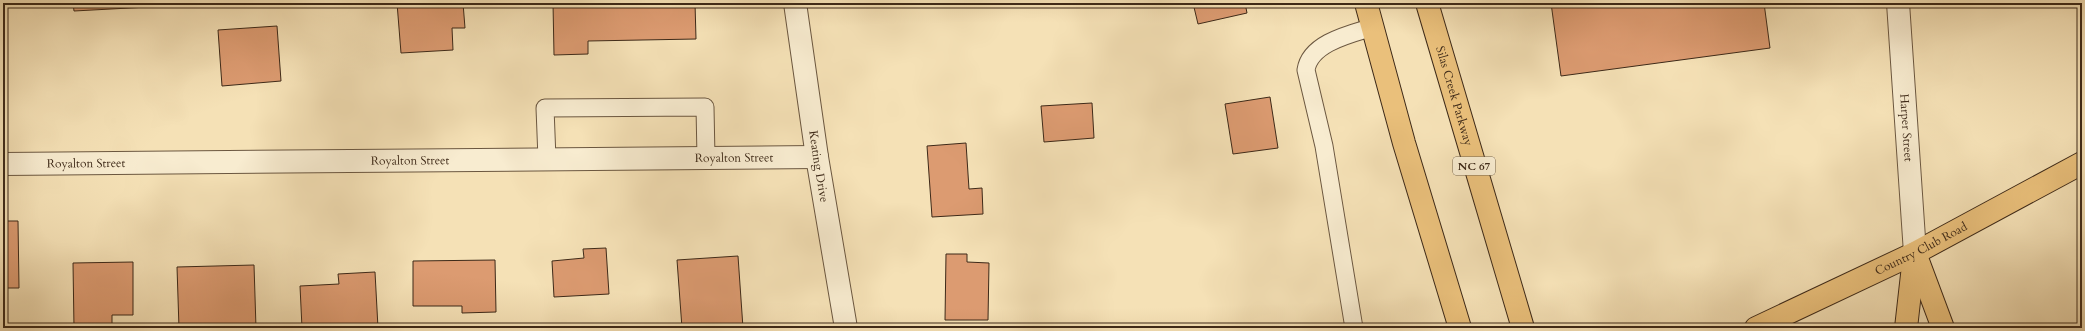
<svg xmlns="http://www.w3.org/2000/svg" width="2085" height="331" viewBox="0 0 2085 331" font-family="Cardo,serif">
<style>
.building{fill:#dc9b71;stroke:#3d2918}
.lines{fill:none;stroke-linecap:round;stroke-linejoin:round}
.service-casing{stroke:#6b5740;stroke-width:19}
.minor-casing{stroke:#6b5740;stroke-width:24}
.primary-casing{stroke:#3d2918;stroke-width:24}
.service{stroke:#f8ecd0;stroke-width:17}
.minor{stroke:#f8ecd0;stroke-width:22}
.primary{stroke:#eac07b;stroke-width:22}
.labels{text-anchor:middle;stroke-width:3;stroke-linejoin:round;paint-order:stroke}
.shield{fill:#f8ecd0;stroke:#75644f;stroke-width:1}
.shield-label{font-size:11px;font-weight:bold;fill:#3d2918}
.street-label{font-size:12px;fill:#3d2918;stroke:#f8ecd0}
</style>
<rect width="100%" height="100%" fill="#f5e1b6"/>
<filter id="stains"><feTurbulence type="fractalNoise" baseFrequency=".005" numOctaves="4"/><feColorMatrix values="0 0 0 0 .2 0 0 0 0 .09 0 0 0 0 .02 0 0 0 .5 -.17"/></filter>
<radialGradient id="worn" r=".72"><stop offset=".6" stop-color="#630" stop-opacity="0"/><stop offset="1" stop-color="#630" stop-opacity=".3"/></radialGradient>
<g class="building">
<path d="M73 3H148V7L74 11Z"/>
<path d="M397 3H463L465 28H452L453 50 401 53Z"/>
<path d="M553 3H695L696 39 588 41V54L554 55Z"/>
<path d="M1193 3H1245L1247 13 1198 24Z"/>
<path d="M1551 3H1764L1770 48 1561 76Z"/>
<path d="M277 26 281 81 222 86 218 30Z"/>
<path d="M1270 97 1278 148 1233 154 1225 104Z"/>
<path d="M1092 103 1094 138 1044 142 1041 106Z"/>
<path d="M966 143 969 189 982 188 983 214 932 217 927 146Z"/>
<path d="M3 221H18L19 288H3Z"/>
<path d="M606 248 609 294 554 297 552 261 584 258 583 249Z"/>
<path d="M946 254H967V262L989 263 988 320H945Z"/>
<path d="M738 256 743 328H682L677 260Z"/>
<path d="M495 260 496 312 462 313V306H413V261Z"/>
<path d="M133 262V315H112V328H74L73 263Z"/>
<path d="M254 265 256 328H179L177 267Z"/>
<path d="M375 272 378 328H302L300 286 339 284 338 274Z"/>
</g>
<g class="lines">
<g class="service-casing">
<g id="service">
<path d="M547 159 545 108 705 107 706 158"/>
<path d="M1354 328 1324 146 1306 70C1310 43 1350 34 1373 27"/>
</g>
</g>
<g class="minor-casing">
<g id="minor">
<path id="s1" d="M795 3 817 157 846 328"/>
<path id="s2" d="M1898 3 1915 253"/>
<path id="s3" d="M3 164 817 157"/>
</g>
</g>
<g class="primary-casing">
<g id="primary">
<path d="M1366 3 1404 143 1460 328"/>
<path id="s4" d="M1427 3 1523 328"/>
<path d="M1915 253 1943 328"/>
<path id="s5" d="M1756 328 1915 253 2082 163"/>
<path d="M1906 328 1914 257"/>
</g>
</g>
<use href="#service" class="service"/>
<use href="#minor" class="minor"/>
<use href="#primary" class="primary"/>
</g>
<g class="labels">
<rect class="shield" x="1453" y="157" width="42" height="18" rx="3"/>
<g class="shield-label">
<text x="1474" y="170">NC 67</text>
</g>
<g class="street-label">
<text dy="4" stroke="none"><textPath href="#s4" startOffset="97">Silas Creek Parkway</textPath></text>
<text dy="4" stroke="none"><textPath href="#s2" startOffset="125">Harper Street</textPath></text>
<text dy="4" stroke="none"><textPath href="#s3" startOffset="731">Royalton Street</textPath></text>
<text dy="4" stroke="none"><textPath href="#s3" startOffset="407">Royalton Street</textPath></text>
<text dy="4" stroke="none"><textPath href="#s3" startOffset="83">Royalton Street</textPath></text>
<text dy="4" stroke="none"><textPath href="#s1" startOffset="165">Keating Drive</textPath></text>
<text dy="4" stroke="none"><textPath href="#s5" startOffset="183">Country Club Road</textPath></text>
</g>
</g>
<rect width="2085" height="331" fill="none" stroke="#f5e1b6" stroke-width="16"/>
<rect x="4" y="4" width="2077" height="323" fill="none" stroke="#3d2918" stroke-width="2"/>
<rect x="8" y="8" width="2069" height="315" fill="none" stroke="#3d2918"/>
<rect width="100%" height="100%" filter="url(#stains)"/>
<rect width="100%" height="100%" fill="url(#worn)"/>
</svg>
